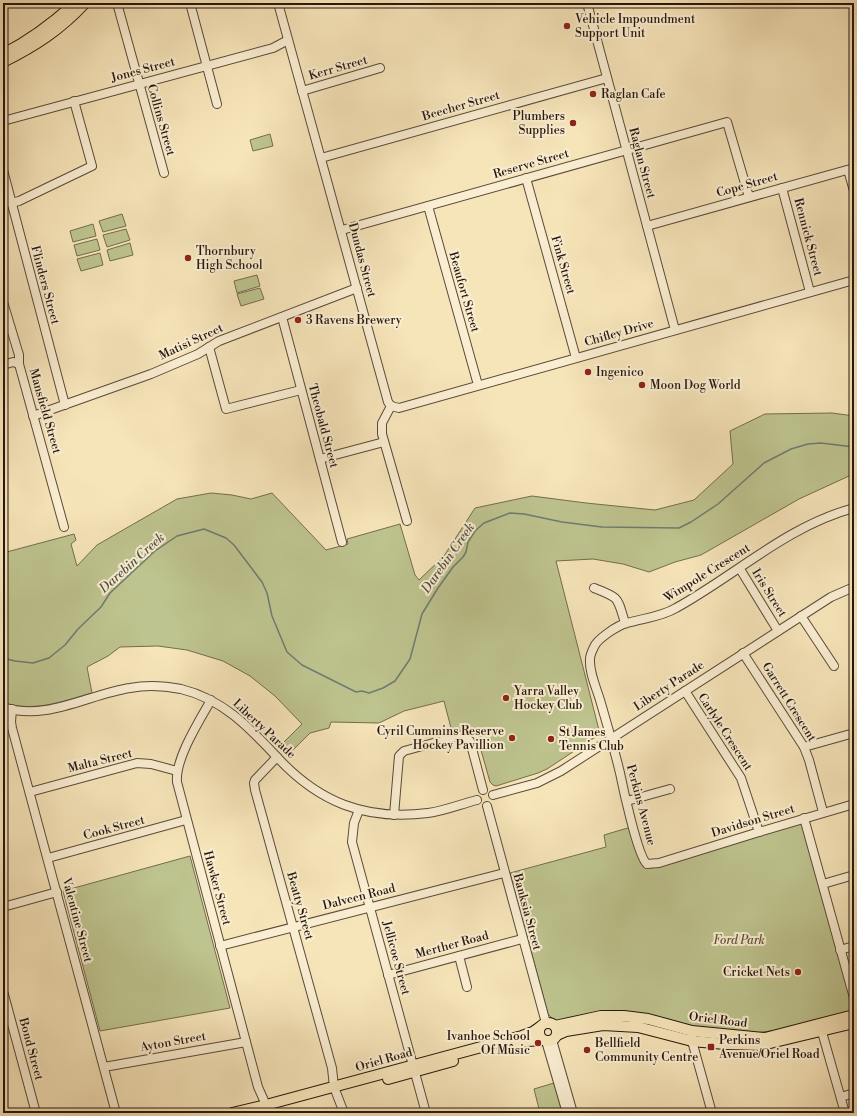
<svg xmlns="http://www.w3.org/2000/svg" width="857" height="1116" font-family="'Libre Bodoni',serif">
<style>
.green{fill:#bec48f;stroke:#726d4e}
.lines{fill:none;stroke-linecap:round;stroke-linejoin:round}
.stream{stroke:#6e7b72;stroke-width:1.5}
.minor-casing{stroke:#5a4a38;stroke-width:10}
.major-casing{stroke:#26160c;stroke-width:12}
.minor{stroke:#faeed2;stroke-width:8}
.major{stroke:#f7e5ba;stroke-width:10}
.poi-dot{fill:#8f2418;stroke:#faeed2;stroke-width:1.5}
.labels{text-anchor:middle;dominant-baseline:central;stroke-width:4;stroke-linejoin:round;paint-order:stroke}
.poi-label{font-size:12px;fill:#26160c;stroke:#faeed2;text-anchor:start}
.street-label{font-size:12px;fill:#26160c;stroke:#faeed2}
.park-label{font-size:12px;font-style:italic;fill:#5b533a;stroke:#faeed2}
.water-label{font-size:13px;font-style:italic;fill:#505148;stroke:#faeed2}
</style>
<rect width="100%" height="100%" fill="#f7e5ba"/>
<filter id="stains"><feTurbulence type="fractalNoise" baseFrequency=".005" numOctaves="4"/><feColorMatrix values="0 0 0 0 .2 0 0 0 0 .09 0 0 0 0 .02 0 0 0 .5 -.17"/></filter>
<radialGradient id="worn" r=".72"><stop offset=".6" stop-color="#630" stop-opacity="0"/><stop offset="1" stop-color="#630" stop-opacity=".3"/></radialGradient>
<g class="green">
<polygon points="270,134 273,146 253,151 250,140"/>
<polygon points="122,214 126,226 103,232 99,221"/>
<polygon points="93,224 96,236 73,242 70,231"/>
<polygon points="126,229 130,240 107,247 103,235"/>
<polygon points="97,239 100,250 77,256 74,245"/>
<polygon points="130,243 133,255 110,261 107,250"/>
<polygon points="100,253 103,265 81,271 77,259"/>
<polygon points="257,275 260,286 237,293 234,281"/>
<polygon points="260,288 264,299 241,306 237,294"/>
<path d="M832 413 854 416V477L849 476 799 499 701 555 675 562 649 572 623 564 593 559 556 561 600 734 547 769 538 773 496 786 493 785 490 782 477 736C469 730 462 729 452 732L444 701 404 711 379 723 331 722 329 728 310 733 290 753 282 744 302 724 275 696 250 676 223 661 187 650 158 646 120 647 108 656 87 667 92 693C60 702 36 712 3 703V553L74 534 76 540 71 544 77 566 97 545 177 499 211 493 232 495 251 499 272 493 326 550 348 544 347 539 400 524 415 575 419 580 444 556 475 508 532 496 586 503 655 510 694 500 733 464 730 431 765 414Z"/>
<path d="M799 824 803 825 853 1001 854 1007 849 1013 788 1029 745 1034 713 1031 654 1019 559 1021 554 1020 548 1014 510 873 606 847 604 835 631 827C634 839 638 867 652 868Z"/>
<polygon points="190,856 230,1008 100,1031 63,891"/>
<polygon points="554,1083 561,1108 546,1113 540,1113 534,1089"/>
</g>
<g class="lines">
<polyline class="stream" points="3,658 15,661 33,663 49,658 65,645 78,629 101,607 110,593 155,551 177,536 204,529 226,538 234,545 262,582 267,593 272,616 287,652 302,665 356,692 362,691 369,693 383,688 395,681 410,659 422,614 438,588 453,567 463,557 466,552 468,542 475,531 484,523 510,513 524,514 562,522 602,527 679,528 691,522 718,504 764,463 791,449 808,444 821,443 854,447"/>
<defs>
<g id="minor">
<polyline points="3,3 4,3"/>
<polyline points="117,3 164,173"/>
<polyline points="190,3 217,104"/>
<polyline points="278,3 388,402 391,406"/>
<polyline points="587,3 675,330"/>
<polyline points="302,91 380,68"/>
<polyline points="3,121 273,48 288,40"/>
<polyline points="321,158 607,78"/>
<polyline points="3,170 65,405"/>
<polyline points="848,170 854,191"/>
<polyline points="526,178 576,358"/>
<polyline points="782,188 810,292"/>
<polyline points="11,203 19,201 92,166 74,101"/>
<polyline points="428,206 478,385"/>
<polyline points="647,226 854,168"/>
<polyline points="342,230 727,122 749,197"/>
<polyline points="3,302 19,355 19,364 64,527"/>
<polyline points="282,317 342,542"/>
<polyline points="209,347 226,409 301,390"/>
<polyline points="3,365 13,362 19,364"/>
<polyline points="391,406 399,408 854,280"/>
<polyline points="391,406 382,423 382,434 407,521"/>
<polyline points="33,416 151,374 198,354 219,341 357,288"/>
<polyline points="320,459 384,442"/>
<path d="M854 508C787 526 736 575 676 608 661 617 644 618 627 623 618 625 597 639 594 647 592 651 590 655 590 659 589 672 596 687 600 700 607 724 614 748 620 773 623 788 638 857 647 864L659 863 759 832 854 804"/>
<polyline points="740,569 778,631"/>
<path d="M594 588C620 598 617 597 625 623"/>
<polyline points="801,616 834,666"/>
<polyline points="743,653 804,747 809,760 823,812"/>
<polyline points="685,691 741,778 759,832"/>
<path d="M211 700C199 721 175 759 177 782L258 1087 266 1105"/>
<path d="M3 707C45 722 89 694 130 688 146 685 165 686 181 689 222 699 248 726 276 756 318 802 365 821 428 813 444 811 461 804 477 800"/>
<polyline points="12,709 11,722 12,728 116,1113"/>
<polyline points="804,747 854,733"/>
<polyline points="277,757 255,780 254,783 255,790 332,1068 334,1087 344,1113"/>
<polyline points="30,792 137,763 151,764 177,771"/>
<polyline points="493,795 537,783 561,771 831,597 854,587"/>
<polyline points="627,801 670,789"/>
<polyline points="487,806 546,1023"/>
<polyline points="359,810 354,823 352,842 426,1113"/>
<polyline points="394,815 399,756 404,751 459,736 466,737 470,741 483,790"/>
<polyline points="804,818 854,998"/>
<polyline points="48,858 186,820"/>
<polyline points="823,884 854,875"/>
<polyline points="3,907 57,892"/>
<polyline points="220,946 504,873"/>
<polyline points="840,950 854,946"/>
<polyline points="459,956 467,987"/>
<polyline points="388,975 522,939"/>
<polyline points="3,991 36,1113"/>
<polyline points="820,1025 845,1113"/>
<polyline points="692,1036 692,1041 712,1113"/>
<polyline points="552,1040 573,1113"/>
<polyline points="546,1041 567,1113"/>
<polyline points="104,1067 246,1042"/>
<polyline points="841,1097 854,1093"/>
<polyline points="263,1112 263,1113"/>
</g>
<g id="major">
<path d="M3 54C31 40 52 24 75 3"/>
<path d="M3 62C35 46 60 30 85 3"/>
<circle cx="548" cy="1032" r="9"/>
<polyline points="555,1026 601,1016 624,1016 648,1019 692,1031 765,1038 854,1015"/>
<polyline points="557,1035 566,1031 603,1025 638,1027 692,1041 725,1044 762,1045 854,1023"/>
<polyline points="517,1043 527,1041 543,1040"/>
<polyline points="388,1079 453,1061"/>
<polyline points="232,1113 266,1105 522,1036 533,1032 540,1027"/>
</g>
</defs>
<use href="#minor" class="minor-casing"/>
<use href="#major" class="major-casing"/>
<use href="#minor" class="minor"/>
<use href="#major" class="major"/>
</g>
<g class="poi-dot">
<circle cx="567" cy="26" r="4"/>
<circle cx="593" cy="94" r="4"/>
<circle cx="573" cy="123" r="4"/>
<circle cx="188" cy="258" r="4"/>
<circle cx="298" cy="320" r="4"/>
<circle cx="588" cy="372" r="4"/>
<circle cx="642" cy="385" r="4"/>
<circle cx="506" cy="698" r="4"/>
<circle cx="512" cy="738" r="4"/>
<circle cx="551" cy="739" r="4"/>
<circle cx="798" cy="972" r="4"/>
<circle cx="538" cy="1043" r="4"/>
<rect x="707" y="1043" width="8" height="8" rx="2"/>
<circle cx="587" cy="1050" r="4"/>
</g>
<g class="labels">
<g class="poi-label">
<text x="575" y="19">Vehicle Impoundment<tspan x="575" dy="14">Support Unit</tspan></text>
<text x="601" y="94">Raglan Cafe</text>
<text x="565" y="116" text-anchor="end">Plumbers<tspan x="565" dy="14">Supplies</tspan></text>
<text x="196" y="251">Thornbury<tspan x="196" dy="14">High School</tspan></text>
<text x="306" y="320">3 Ravens Brewery</text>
<text x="596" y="372">Ingenico</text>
<text x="650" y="385">Moon Dog World</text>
<text x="514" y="691">Yarra Valley<tspan x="514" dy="14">Hockey Club</tspan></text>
<text x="504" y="731" text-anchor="end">Cyril Cummins Reserve<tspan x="504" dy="14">Hockey Pavillion</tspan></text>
<text x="559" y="732">St James<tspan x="559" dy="14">Tennis Club</tspan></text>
<text x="790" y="972" text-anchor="end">Cricket Nets</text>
<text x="530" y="1036" text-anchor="end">Ivanhoe School<tspan x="530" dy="14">Of Music</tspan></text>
<text x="719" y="1040">Perkins<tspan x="719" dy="14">Avenue/Oriel Road</tspan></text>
<text x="595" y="1043">Bellfield<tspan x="595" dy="14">Community Centre</tspan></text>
</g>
<g class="street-label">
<text transform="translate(338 68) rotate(-16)">Kerr Street</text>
<text transform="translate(143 70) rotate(-15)">Jones Street</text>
<text transform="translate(461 106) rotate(-16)">Beecher Street</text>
<text transform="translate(161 120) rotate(74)">Collins Street</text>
<text transform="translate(642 163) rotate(75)">Raglan Street</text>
<text transform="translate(531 164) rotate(-16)">Reserve Street</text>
<text transform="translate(747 185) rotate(-16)">Cope Street</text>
<text transform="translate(808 237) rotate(75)">Rennick Street</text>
<text transform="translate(362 260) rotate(75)">Dundas Street</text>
<text transform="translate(563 265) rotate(74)">Fink Street</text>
<text transform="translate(45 285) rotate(75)">Flinders Street</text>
<text transform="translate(464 292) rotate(74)">Beaufort Street</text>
<text transform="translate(619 333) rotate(-16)">Chifley Drive</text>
<text transform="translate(191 342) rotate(-25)">Matisi Street</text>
<text transform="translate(45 411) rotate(74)">Mansfield Street</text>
<text transform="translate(323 426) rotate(75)">Theobald Street</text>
<text transform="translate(707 573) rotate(-32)">Wimpole Crescent</text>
<text transform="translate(769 593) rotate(58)">Iris Street</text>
<text transform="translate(669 686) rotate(-33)">Liberty Parade</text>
<text transform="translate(789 702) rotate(58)">Garrett Crescent</text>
<text transform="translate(264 729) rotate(43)">Liberty Parade</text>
<text transform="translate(725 732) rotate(57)">Carlyle Crescent</text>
<text transform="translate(100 761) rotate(-14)">Malta Street</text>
<text transform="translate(641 805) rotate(75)">Perkins Avenue</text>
<text transform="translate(753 821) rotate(-17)">Davidson Street</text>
<text transform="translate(114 828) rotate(-15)">Cook Street</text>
<text transform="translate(217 888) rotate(75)">Hawker Street</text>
<text transform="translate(359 897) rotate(-14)">Dalveen Road</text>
<text transform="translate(300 906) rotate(74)">Beatty Street</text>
<text transform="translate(527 912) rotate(75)">Banksia Street</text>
<text transform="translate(77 920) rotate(75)">Valentine Street</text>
<text transform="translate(452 945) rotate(-15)">Merther Road</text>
<text transform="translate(396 958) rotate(75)">Jellicoe Street</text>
<text transform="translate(718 1020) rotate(7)">Oriel Road</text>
<text transform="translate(173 1042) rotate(-10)">Ayton Street</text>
<text transform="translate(31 1049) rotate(75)">Bond Street</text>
<text transform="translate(384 1060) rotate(-16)">Oriel Road</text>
</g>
<g class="park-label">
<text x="739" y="940">Ford Park</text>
</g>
<g class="water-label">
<text transform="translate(448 558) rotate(-55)">Darebin Creek</text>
<text transform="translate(132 563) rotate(-42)">Darebin Creek</text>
</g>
</g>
<rect width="857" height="1116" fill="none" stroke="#f7e5ba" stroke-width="16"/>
<rect x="4" y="4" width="849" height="1108" fill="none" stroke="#26160c" stroke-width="2"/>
<rect x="8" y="8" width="841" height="1100" fill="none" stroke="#26160c"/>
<rect width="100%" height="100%" filter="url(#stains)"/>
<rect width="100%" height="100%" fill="url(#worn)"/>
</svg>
